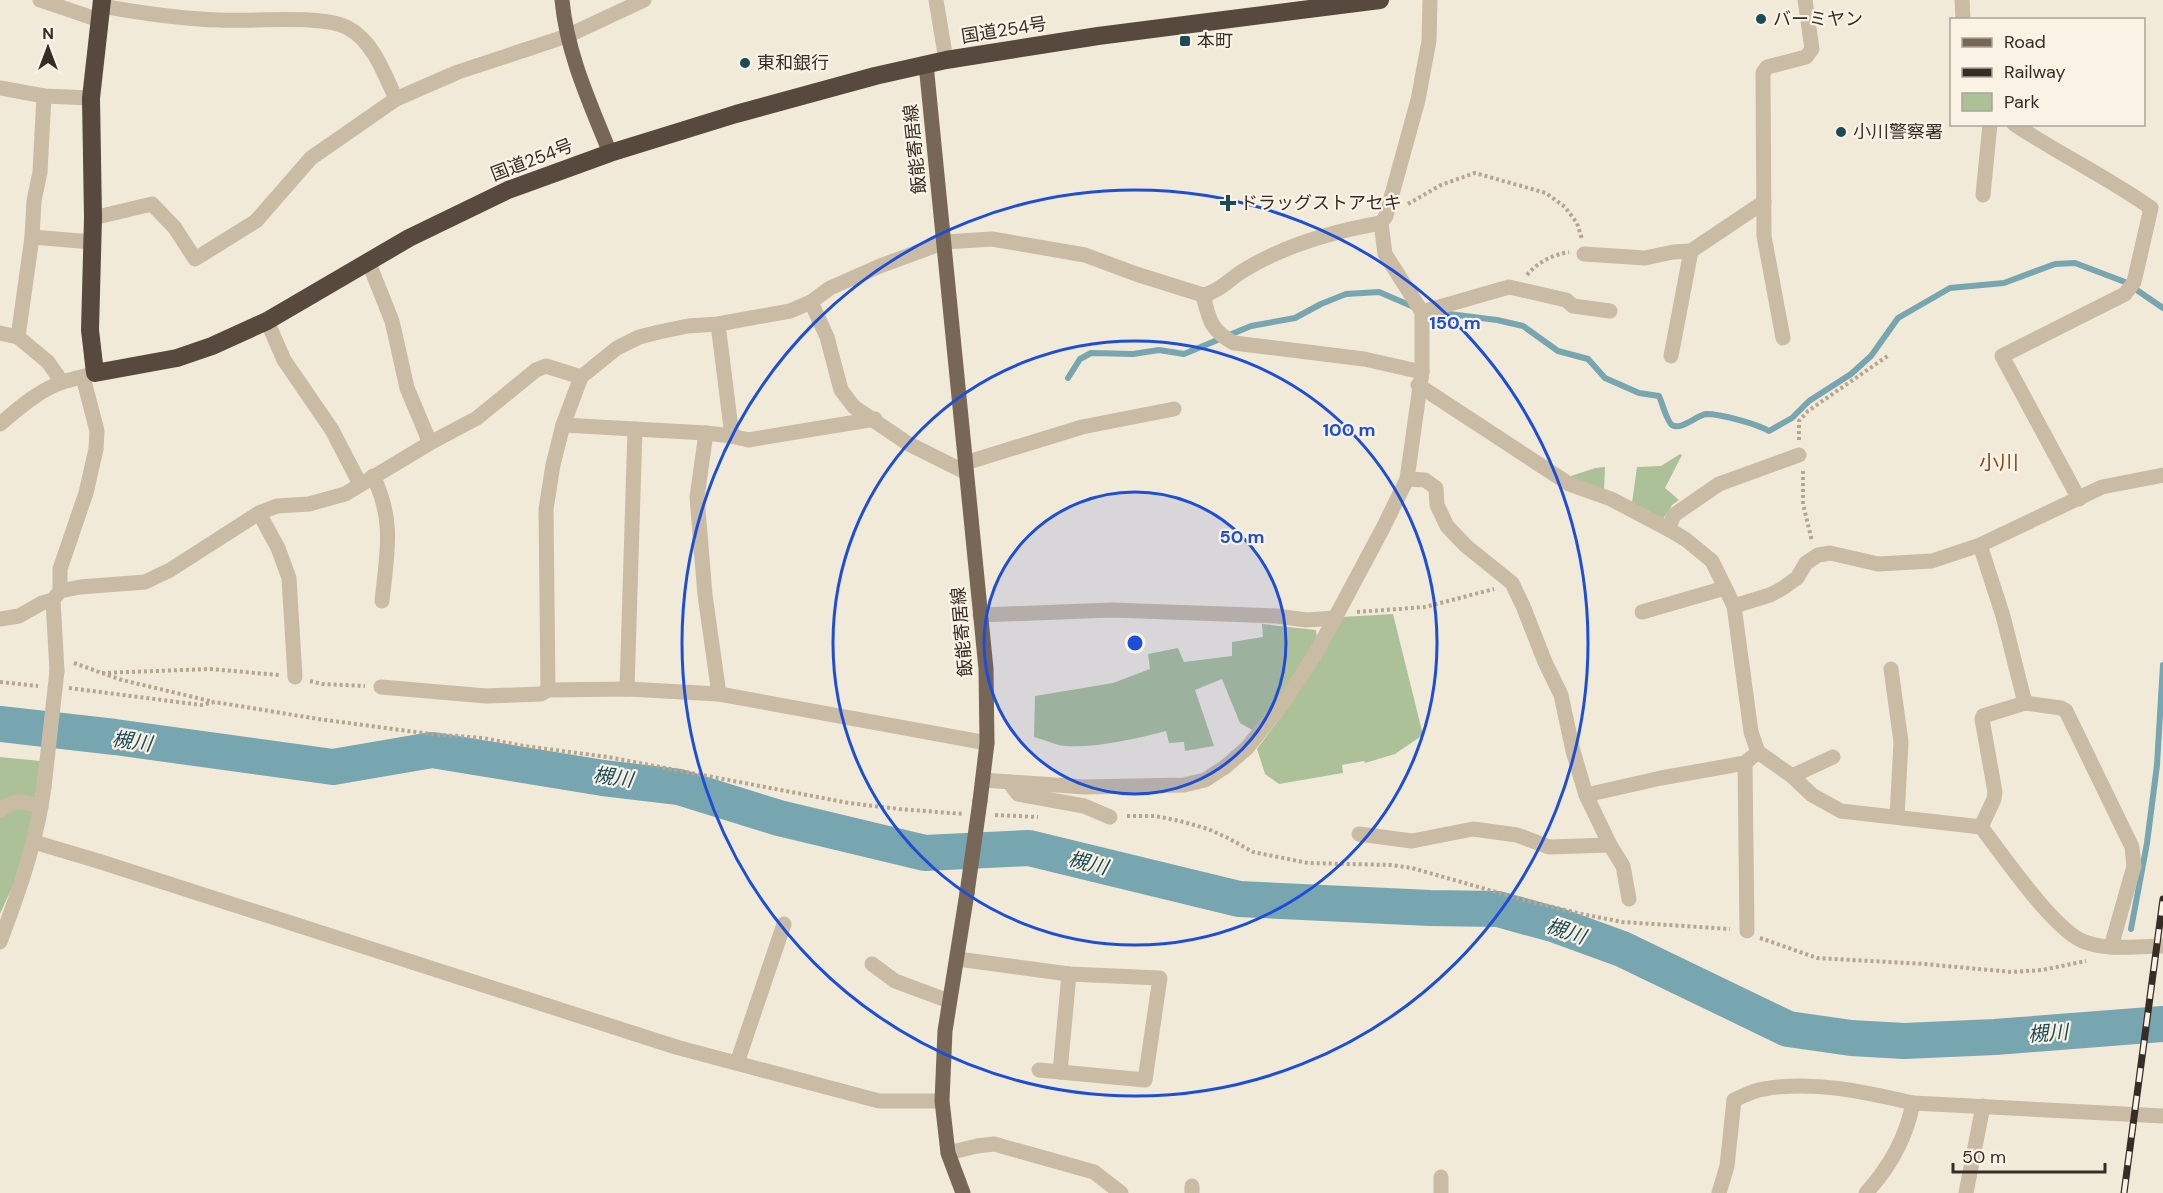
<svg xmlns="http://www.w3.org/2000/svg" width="2163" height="1193" font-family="'DM Sans','Noto Sans JP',sans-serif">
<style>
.green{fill:#adc198}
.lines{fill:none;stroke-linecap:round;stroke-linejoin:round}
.stream{stroke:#77a5b0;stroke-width:6}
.river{stroke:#77a5b0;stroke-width:36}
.path{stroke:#b6a58f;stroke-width:4;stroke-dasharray:3 3;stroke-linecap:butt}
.minor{stroke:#cabba4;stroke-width:15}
.major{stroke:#786757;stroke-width:15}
.highway{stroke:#57493d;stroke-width:18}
.rail-casing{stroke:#352d26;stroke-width:7}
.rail{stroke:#faf3e5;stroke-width:4.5;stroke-dasharray:14;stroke-linecap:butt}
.minor-bridge{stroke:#cabba4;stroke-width:15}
.major-bridge{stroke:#786757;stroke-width:15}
.ring{fill:none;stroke:#1d4ed8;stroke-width:3}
.poi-dot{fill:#1b4b58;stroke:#faf3e5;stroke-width:2}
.labels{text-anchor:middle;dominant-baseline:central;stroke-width:4.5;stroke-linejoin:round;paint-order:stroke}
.poi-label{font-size:18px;fill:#352d26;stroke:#faf3e5;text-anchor:start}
.street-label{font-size:18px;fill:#352d26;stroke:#faf3e5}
.neighbourhood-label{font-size:20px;fill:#87461d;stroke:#faf3e5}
.water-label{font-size:20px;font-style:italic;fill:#1b4b58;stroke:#faf3e5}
.centre{fill:#1d4ed8;stroke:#faf3e5;stroke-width:3}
.ring-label{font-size:18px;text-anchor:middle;font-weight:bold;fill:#1d4ed8;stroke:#faf3e5;stroke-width:4.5;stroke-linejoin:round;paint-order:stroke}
</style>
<rect width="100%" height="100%" fill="#f2ead9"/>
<g class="green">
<polygon points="1680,454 1682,455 1665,488 1679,500 1672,505 1663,519 1632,503 1637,467 1661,466"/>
<polygon points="1605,467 1604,490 1568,477 1595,468"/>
<polygon points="1393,614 1423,735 1395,754 1365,763 1364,761 1342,765 1343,773 1279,784 1265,774 1257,749 1289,706 1342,617"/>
<path d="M1262 624 1316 630 1317 642 1289 685 1254 731 1240 723 1222 679 1195 690 1214 746 1185 751 1184 742 1169 743 1166 731C1135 739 1097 748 1065 746 1059 746 1042 739 1034 737L1035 696 1113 683 1150 669 1148 654 1178 648 1184 662 1232 656V642L1263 637Z"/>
<polygon points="0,757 40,761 32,824 19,872 0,914"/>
</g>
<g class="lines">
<g class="stream">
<path d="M1433 312 1497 320 1523 326 1558 351 1588 359 1605 378 1639 393 1659 396C1662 402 1667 422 1672 425 1681 431 1697 415 1706 414 1721 414 1757 424 1769 431L1792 418 1809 401 1851 374 1871 356 1898 318 1950 288 2004 283 2055 264 2075 263 2125 282 2163 308"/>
<polyline points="1068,378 1080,359 1091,353 1133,354 1159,350 1184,354 1251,326 1295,318 1321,304 1346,294 1379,292 1414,307"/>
<polyline points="2131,929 2147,843 2157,765 2163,665"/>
</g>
<polyline class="river" points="0,724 115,737 333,767 432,750 603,778 679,787 779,818 925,853 1029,848 1239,899 1430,908 1498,909 1556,925 1622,949 1788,1029 1851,1038 1904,1041 1995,1037 2163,1024"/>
<g class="path">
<polyline points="1408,204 1441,185 1475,173 1546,193 1565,207 1577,223 1582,239"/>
<path d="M1527 275C1538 262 1552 255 1569 252"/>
<polyline points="1799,440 1799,421 1808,411 1889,355"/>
<polyline points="1803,471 1803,504 1812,541"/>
<polyline points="1357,612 1425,607 1494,589"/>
<polyline points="74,663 122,680 214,702"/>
<polyline points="102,673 210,669 279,675"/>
<polyline points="310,681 322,684 365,686"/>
<polyline points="0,682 38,686"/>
<polyline points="69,688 201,705 215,702 318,719 431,734 483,738 524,746 608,757 849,803 899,809 964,814"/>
<polyline points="995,815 1038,817"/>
<polyline points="1127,816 1155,816 1180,821 1208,829 1228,838 1253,852 1308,863 1391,865 1412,868 1524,900 1582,914 1622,922 1730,929"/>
<polyline points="1760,938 1817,958 1924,964 2012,972 2042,970 2086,961"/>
</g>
<g class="minor">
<polyline points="40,0 99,20"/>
<polyline points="936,0 946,60"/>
<polyline points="1962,0 1963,20"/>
<path d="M102 6C141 13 180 19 220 20 251 22 324 14 348 28 373 41 385 75 396 99"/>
<polyline points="0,88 44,96 91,98"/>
<path d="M2014 124C2059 154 2107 177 2151 208L2134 282 2125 294 2002 356 2079 499"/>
<polyline points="1983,195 1990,124"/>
<polyline points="93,218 152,204 175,228 195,259 256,221 311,158 396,99 458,72 567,36 644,0"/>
<polyline points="32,237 92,242"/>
<polyline points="1584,254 1645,258 1673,252 1691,251 1764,202"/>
<polyline points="368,261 392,321 407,388 430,443"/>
<path d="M1203 295C1209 320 1211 331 1234 343L1364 359 1422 372"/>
<polyline points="811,302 827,337 841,390 854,407 907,443 965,472"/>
<polyline points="1422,312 1509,287 1566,300 1573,306 1610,311"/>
<polyline points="267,321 284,360 332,430 360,484"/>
<polyline points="718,324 732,436"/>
<polyline points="0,333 18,337 48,362 62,382"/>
<polyline points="18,337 32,237 34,201 40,172 44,96"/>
<polyline points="1783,338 1764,236 1763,73 1767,67 1806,57 1812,49 1805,0"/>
<polyline points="1671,356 1691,251"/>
<path d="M1418 385 1569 484 1611 499 1668 529 1685 539 1712 561 1734 606 1751 732 1758 752 1792 776 1812 795 1841 811 1981 827C2003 855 2054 931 2085 942 2109 951 2138 946 2163 946"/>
<path d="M0 424C19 408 39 390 63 382 72 379 82 377 91 374"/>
<polyline points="563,425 706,433 732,436 748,440 875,419"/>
<polyline points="706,433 697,497 705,595 719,694"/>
<polyline points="965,463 1082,427 1174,409"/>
<path d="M373 476C395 521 387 553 382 601"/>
<polyline points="1407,479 1425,480 1436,488 1437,505 1447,526 1466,546 1512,583 1523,606 1545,662 1561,695 1573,751 1586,795 1610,845 1623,866 1629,899"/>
<polyline points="259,513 278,548 289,578 295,677"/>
<polyline points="1668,529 1674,515 1719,484 1799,455"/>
<polyline points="1980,545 2003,616 2025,703"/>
<polyline points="60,591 80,587 145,582 170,570 259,513 277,506 309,504 345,494 430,443 477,418 536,370 546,366 581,377"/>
<polyline points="1734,606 1770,595 1783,588 1797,578 1806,563 1818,555 1830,553 1878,564 1932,561 1980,545 2102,487 2163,475"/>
<polyline points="1642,612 1725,588"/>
<polyline points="980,615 1112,610 1277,616 1306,620 1335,618"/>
<polyline points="0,619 19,616 42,603 53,600"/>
<polyline points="1891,669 1901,742 1897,817"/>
<polyline points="57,671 53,600 60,591 60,569 86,493 96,449 97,431 83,377"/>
<polyline points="381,687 486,696 541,694 548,690 627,689 719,694 987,743"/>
<polyline points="627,689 635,429"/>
<path d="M548 690 546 509 553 465 563 425 581 377 617 348 639 337 659 332 688 326 718 324 790 311 811 302 830 288 880 266 945 242 992 239 1085 255 1136 274 1203 295C1221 291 1231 277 1246 269 1286 245 1335 231 1381 223"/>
<polyline points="1745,763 1747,931"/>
<polyline points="1792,776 1833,757"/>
<polyline points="983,780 1085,787 1184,785 1205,780 1225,767 1247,748 1288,696 1314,656 1335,618 1383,528 1407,479 1422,372 1422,312 1385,254 1381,223 1386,216 1418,100 1429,41 1430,0"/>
<polyline points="1009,782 1018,794 1084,806 1110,817"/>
<polyline points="1586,795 1661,778 1745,763 1758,752"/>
<path d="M0 810C17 798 23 801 41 807"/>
<polyline points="1981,827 1994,799 1995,792 1982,719 1983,716 2025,703 2061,708 2066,711 2132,847 2134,866 2111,947"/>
<polyline points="1359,834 1412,841 1473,829 1517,835 1549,847 1610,845"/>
<polyline points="34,842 98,861 676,1047 879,1101 942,1101"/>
<path d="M0 942C19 891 37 841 44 787"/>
<polyline points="958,959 1069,974 1160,978 1145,1080 1039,1070"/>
<polyline points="872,964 895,981 949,1001"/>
<polyline points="737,1063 784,924"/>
<polyline points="1060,1072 1069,974"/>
<polyline points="948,1153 977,1146 994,1144 1094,1172 1121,1193"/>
<polyline points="1441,1177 1441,1193"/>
<polyline points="1192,1186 1192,1193"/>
<path d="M1719 1193 1727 1166 1734 1100C1743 1096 1754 1090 1764 1089 1814 1080 1865 1092 1913 1103L2163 1116"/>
<path d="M1866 1193C1890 1167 1906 1139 1913 1103"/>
<polyline points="1966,1193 1983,1106"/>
</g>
<g class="major">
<path d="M562 0C567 54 590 103 610 153"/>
<polyline points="926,64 986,669 987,743 980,801"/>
<polyline points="963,1193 948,1153 942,1101 945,1031 967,893"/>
</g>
<polyline class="highway" points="102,0 91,98 93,218 90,330 95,373 177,358 212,346 267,321 409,238 508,190 610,153 736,114 875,76 946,60 1098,36 1380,0"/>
<defs>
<polyline id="rail" points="2124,1193 2163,899"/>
</defs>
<use href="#rail" class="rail-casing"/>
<use href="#rail" class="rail"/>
<polyline class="minor-bridge" points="44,787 57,671"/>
<polyline class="major-bridge" points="967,893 980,801"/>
</g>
<circle cx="1135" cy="643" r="151" fill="#1d4ed8" fill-opacity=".12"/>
<g class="ring">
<circle cx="1135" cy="643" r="151"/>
<circle cx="1135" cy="643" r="302"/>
<circle cx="1135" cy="643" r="453"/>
</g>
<g class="poi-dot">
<circle cx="1761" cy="19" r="6"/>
<rect x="1179" y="35" width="12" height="12" rx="3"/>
<circle cx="745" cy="63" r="6"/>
<circle cx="1841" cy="132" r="6"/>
<path d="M1225 194h6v6h6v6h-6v6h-6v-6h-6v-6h6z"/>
</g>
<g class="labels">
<g class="poi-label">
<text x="1773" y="19">バーミヤン</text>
<text x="1197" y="41">本町</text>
<text x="757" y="63">東和銀行</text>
<text x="1853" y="132">小川警察署</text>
<text x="1240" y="203">ドラッグストアセキ</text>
</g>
<g class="street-label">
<text transform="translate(1004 30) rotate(-9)">国道254号</text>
<text transform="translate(915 149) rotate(-96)">飯能寄居線</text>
<text transform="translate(532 160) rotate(-21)">国道254号</text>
<text transform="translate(962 632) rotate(-95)">飯能寄居線</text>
</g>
<g class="neighbourhood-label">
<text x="1999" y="462">小川</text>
</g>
<g class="water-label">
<text transform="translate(132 741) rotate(8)">槻川</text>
<text transform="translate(613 777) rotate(8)">槻川</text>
<text transform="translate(1088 863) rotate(14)">槻川</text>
<text transform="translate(1566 931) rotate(18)">槻川</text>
<text transform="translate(2048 1033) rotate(-4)">槻川</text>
</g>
</g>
<circle cx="1135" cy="643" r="9" class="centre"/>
<g class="ring-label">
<text x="1455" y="329">150 m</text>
<text x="1349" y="436">100 m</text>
<text x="1242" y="543">50 m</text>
</g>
<rect x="1950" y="18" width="195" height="108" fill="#faf3e5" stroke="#aba499" stroke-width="1.5"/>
<rect x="1962" y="38" width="30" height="9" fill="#786757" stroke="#aba499" stroke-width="1.5"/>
<text x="2004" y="48" font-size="18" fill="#352d26">Road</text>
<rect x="1962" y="68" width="30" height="9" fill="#352d26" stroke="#aba499" stroke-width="1.5"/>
<text x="2004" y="78" font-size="18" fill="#352d26">Railway</text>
<rect x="1962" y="93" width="30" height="18" fill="#adc198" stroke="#aba499" stroke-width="1.5"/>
<text x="2004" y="108" font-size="18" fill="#352d26">Park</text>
<g transform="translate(48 48)" stroke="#faf3e5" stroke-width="4.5" paint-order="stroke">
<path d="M0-4.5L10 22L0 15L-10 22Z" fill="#352d26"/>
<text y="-9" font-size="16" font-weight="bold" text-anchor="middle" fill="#352d26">N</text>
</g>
<path d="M1953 1163v9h152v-9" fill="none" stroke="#352d26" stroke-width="3"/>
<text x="1962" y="1163" font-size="18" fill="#352d26" stroke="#faf3e5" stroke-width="4.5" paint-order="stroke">50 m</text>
</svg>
